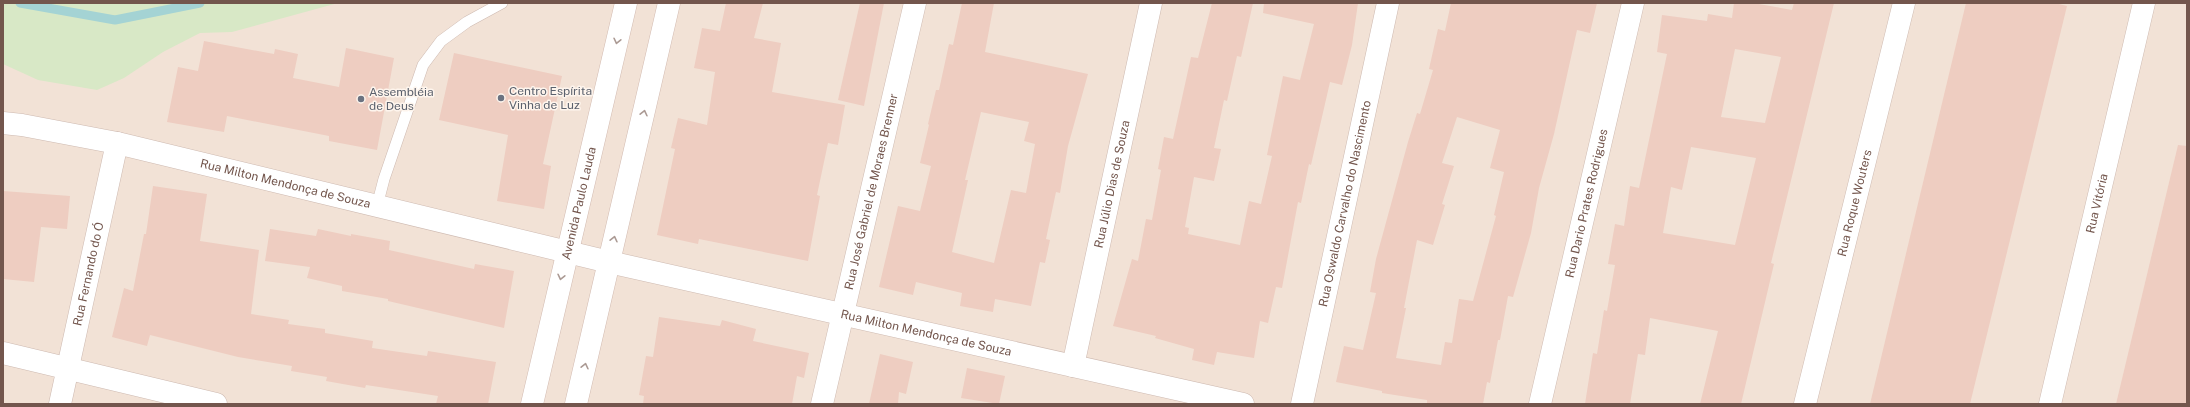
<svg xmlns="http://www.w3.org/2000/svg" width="2190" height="407" font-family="'Public Sans',sans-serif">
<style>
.residential{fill:#f2e2d6}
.green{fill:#d8e8c6}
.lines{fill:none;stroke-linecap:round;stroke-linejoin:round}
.stream{stroke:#a4d3d4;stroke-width:9}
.building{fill:#eecdc1;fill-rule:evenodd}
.service-casing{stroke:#cebab1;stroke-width:12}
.minor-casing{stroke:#cebab1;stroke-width:23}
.secondary-casing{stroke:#d1b9af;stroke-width:23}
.service{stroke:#fff;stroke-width:11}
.minor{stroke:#fff;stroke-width:22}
.secondary{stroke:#fff;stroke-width:22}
.oneway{stroke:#ab9a94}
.worship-dot{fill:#6b7280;stroke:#fef5ed;stroke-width:1.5}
.labels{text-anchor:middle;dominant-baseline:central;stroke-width:3;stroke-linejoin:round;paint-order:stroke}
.worship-label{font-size:12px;fill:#5b616d;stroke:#fef5ed;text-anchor:start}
.street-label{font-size:12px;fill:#73564d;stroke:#fef5ed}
</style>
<rect width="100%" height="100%" fill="#fbf1e7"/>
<rect class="residential" x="3" y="3" width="2184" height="401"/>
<polygon class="green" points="3,3 338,3 232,32 200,33 163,52 124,78 97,90 38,80 3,64"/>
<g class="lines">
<polyline class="stream" points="20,3 115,20 200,3"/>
</g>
<g class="building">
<polygon points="726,3 763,3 754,38 781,43 772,92 845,105 838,145 828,143 817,195 820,196 808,261 699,239 698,244 657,235 675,149 671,148 678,118 707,125 715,72 694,68 702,28 720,31"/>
<polygon points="860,3 884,3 864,106 838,100"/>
<path d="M962 3H994L985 52 1088 74 1068 146 1060 193 1056 192 1046 239 1050 240 1045 263 1040 262 1031 306 995 299 993 312 960 306 962 293 916 282 913 295 879 287 898 206 920 211 931 166 920 163 929 125 928 124 936 90H939L949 44 953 45ZM981 112 1029 122 1024 141 1035 144 1026 193 1011 190 994 263 952 252 968 180H965Z"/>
<polygon points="1212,3 1253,3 1241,57 1237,56 1227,101 1224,100 1214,148 1221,149 1214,181 1194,177 1185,227 1189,228 1188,234 1240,245 1249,201 1261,204 1272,156 1267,155 1283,76 1300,80 1314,24 1263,13 1264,3 1358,3 1352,45 1342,85 1330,82 1311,165 1309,164 1301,203 1298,202 1282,288 1276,287 1268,323 1260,321 1254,358 1217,352 1214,365 1192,360 1194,349 1155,338 1156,336 1113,326 1132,259 1138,261 1146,219 1152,220 1161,170 1158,169 1164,137 1173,139 1191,57 1198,58"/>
<path d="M1451 3H1597L1590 33 1577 30 1554 134 1539 188 1531 233 1513 297 1508 296 1500 340H1498L1490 383 1487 382 1483 404H1427V400L1382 393V391L1336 382 1344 346 1363 350 1376 293 1370 292 1376 259 1408 142 1417 113 1420 114 1433 70 1429 69 1438 29 1445 31ZM1457 117 1500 130 1490 168 1504 172 1494 215 1496 216 1473 301 1459 299 1452 343 1445 342 1441 365 1396 358 1406 308H1404L1417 240 1433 245 1445 205 1442 204 1454 166 1442 163Z"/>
<path d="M1734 3H1753L1792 10 1794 3H1834L1771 263 1774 264 1741 404H1700L1718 331 1650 318 1645 355 1638 354 1630 404H1585L1593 353 1597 354 1604 310 1607 311 1615 265 1608 264 1615 224 1624 226 1630 186 1639 188 1667 54 1657 52 1662 15 1707 21 1708 14 1732 18ZM1735 49 1781 57 1765 123 1721 117ZM1691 147 1756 158 1735 245 1663 233 1671 187 1682 190Z"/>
<polygon points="1966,3 2055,3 2067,6 1970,404 1870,404"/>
<polygon points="204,41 274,54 275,49 298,54 293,78 339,87 346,48 394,58 377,150 329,141 329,136 227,116 224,132 167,122 178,67 198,71"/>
<polygon points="454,53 562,76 543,164 551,166 544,209 497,201 508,135 439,120"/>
<polygon points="2178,145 2187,146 2187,404 2116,404"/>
<polygon points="153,186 207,194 200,241 259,250 251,314 289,320 288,324 325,329 325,333 373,341 372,348 427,356 428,351 496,362 488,404 436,404 438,396 366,385 365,388 326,381 327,377 291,371 292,366 238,357 150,335 147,346 112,337 124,288 133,291 144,234 146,234"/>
<polygon points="3,191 70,196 67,229 41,227 34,282 3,279"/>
<polygon points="270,229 316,236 318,229 351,236 351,234 390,241 389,250 474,269 475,264 514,271 504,328 388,301 388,299 342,291 342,286 307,278 310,267 265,261"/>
<polygon points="659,317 720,326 722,320 756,329 753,341 809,353 804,378 797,376 792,404 643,404 644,396 639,395 646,356 653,357"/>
<polygon points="880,354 913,362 906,394 899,392 898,404 869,404"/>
<polygon points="967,368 1005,376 999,404 961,398"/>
</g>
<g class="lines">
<defs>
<polyline id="service" points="377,206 384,179 423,65 441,41 467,22 502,3"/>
<g id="minor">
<path id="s1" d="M3 123 22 125 117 143 609 262 1243 404"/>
<polyline points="3,353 216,404"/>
<path id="s2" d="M1073 366 1151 3"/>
<path id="s3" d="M60 404 117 143"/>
<path id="s4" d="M822 404 915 3"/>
<path id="s5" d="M1302 404 1388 3"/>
<path id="s6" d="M1540 404 1633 3"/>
<path id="s7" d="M1805 404 1904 3"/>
<path id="s8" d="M2050 404 2144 3"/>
</g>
<g id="secondary">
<path id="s9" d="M532 404 626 3"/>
<polyline points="576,404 669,3"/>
</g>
</defs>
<use href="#service" class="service-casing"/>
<use href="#minor" class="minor-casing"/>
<use href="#secondary" class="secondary-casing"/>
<use href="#service" class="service"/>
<use href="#minor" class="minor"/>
<use href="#secondary" class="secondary"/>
</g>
<defs><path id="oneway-chevron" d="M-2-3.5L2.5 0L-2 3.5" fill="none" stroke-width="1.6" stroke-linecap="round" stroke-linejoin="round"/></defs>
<g class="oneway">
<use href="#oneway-chevron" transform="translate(617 41) rotate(103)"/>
<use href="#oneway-chevron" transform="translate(644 113) rotate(-77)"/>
<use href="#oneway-chevron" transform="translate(614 239) rotate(-77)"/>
<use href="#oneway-chevron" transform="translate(561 277) rotate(103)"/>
<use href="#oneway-chevron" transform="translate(585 366) rotate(-77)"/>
</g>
<g class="worship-dot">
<circle cx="501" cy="98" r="4"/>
<circle cx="361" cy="99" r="4"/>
</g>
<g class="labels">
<g class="worship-label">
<text x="509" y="91">Centro Espírita<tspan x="509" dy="14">Vinha de Luz</tspan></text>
<text x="369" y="92">Assembléia<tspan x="369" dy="14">de Deus</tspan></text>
</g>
<g class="street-label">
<text stroke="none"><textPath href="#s1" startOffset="289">Rua Milton Mendonça de Souza</textPath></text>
<text stroke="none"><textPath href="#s2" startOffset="186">Rua Júlio Dias de Souza</textPath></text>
<text stroke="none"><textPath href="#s4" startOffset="218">Rua José Gabriel de Moraes Brenner</textPath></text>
<text stroke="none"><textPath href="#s9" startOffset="206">Avenida Paulo Lauda</textPath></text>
<text stroke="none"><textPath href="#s5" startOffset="205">Rua Oswaldo Carvalho do Nascimento</textPath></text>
<text stroke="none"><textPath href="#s6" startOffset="206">Rua Dario Prates Rodrigues</textPath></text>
<text stroke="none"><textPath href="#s7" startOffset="207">Rua Roque Wouters</textPath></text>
<text stroke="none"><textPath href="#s8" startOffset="206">Rua Vitória</textPath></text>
<text stroke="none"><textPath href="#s3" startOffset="133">Rua Fernando do Ó</textPath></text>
<text stroke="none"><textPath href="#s1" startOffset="947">Rua Milton Mendonça de Souza</textPath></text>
</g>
</g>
<rect width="2190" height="407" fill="none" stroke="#73564d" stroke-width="8"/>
</svg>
